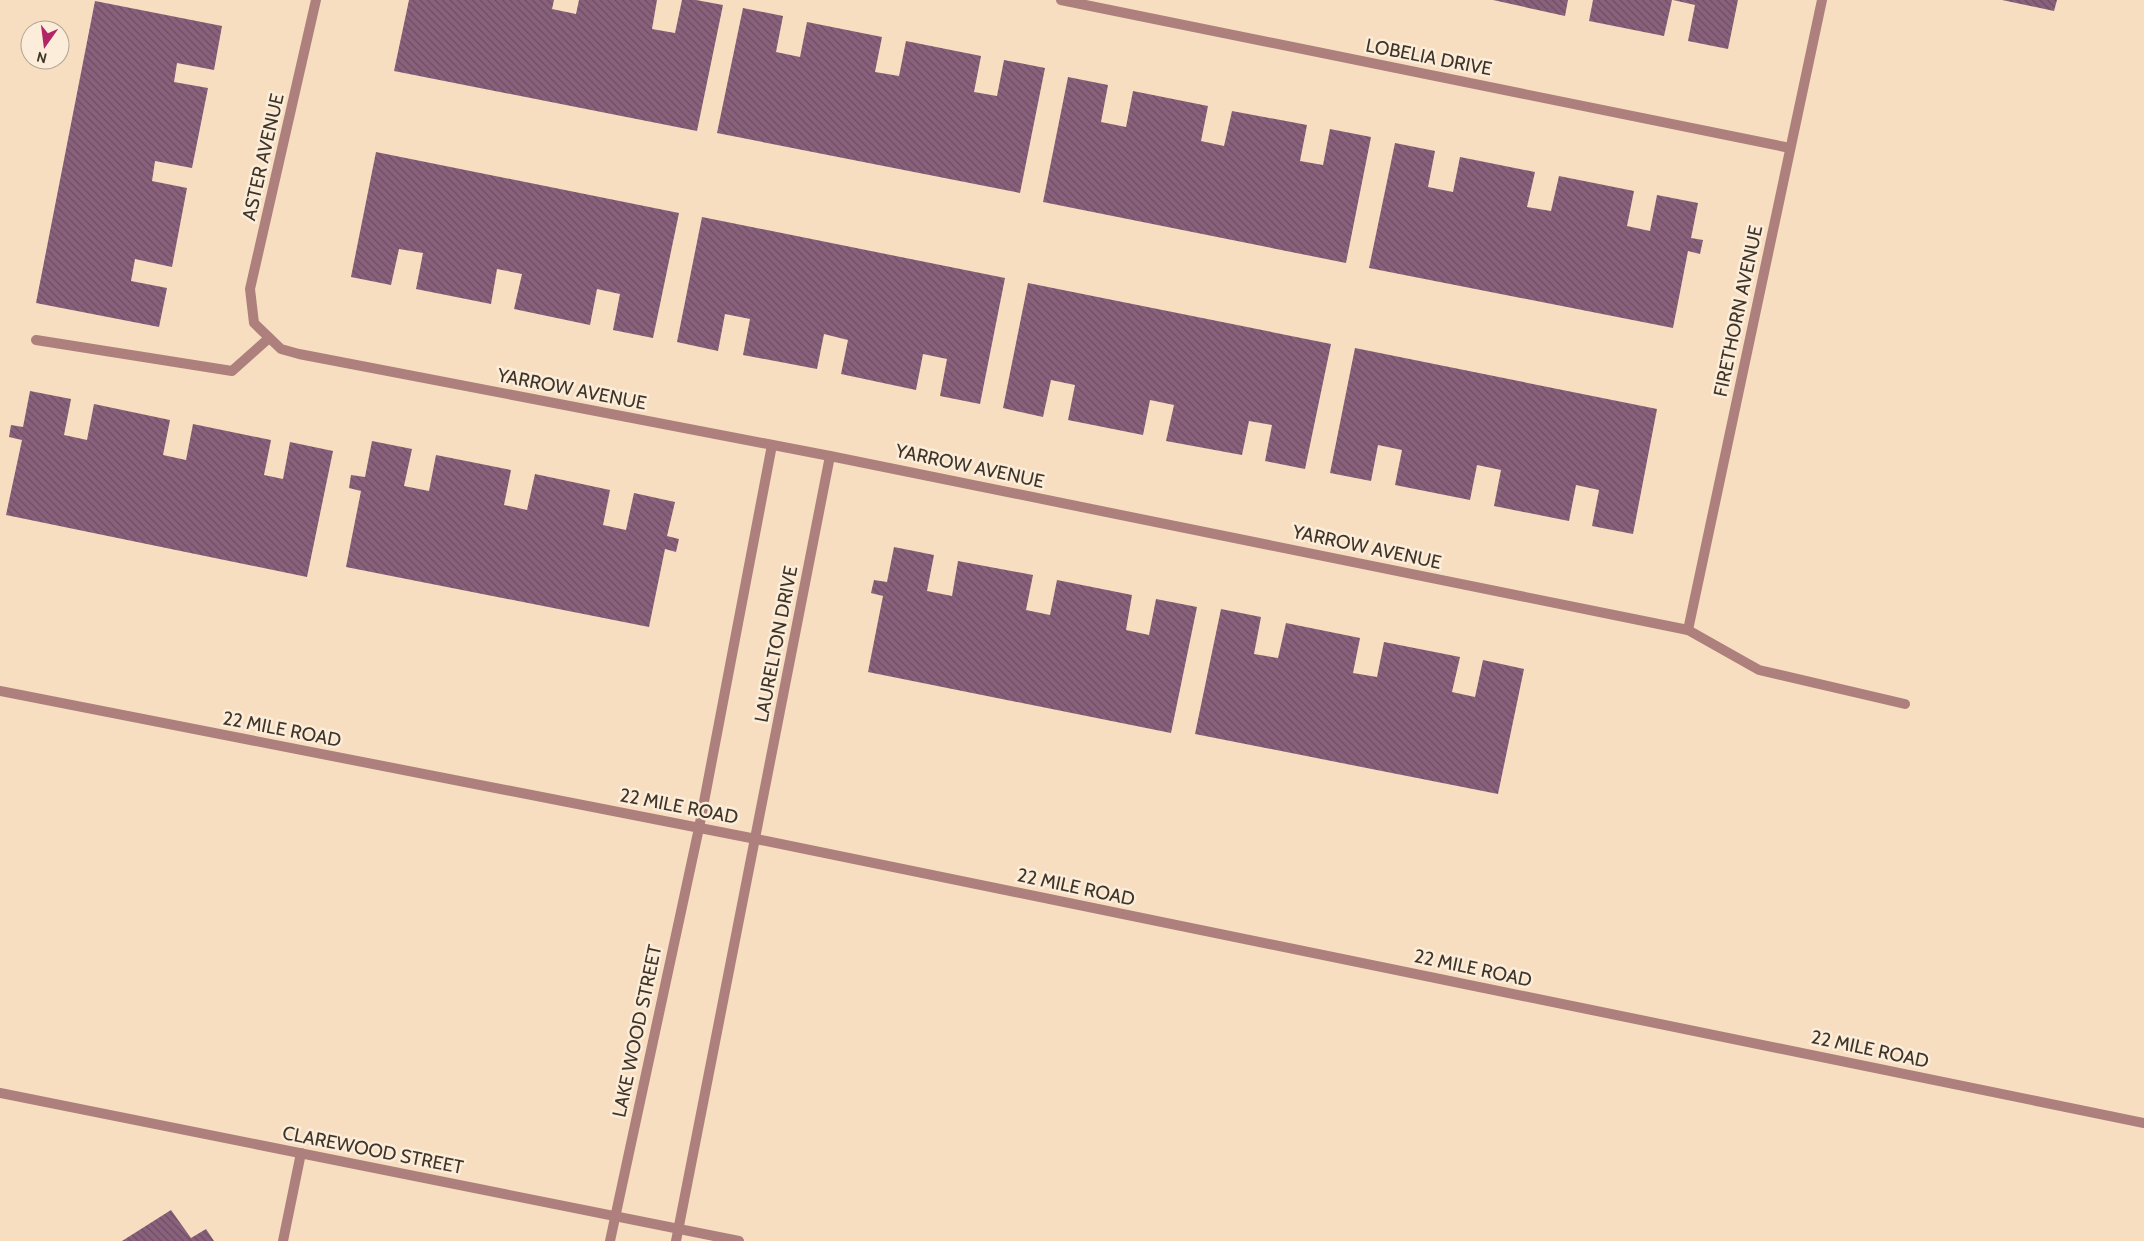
<svg xmlns="http://www.w3.org/2000/svg" width="2144" height="1241" font-family="Cabin,sans-serif">
<style>
.building{fill:url(#building-back-hatch)}
.lines{fill:none;stroke-linecap:round;stroke-linejoin:round}
.lane{stroke:#ad807d;stroke-width:10}
.street{stroke:#ad807d;stroke-width:10}
.labels{text-anchor:middle;dominant-baseline:central;stroke-width:5;stroke-linejoin:round;paint-order:stroke}
.street-label{font-size:19px;fill:#3e3428;stroke:#fceddb}
</style>
<defs>
<pattern id="building-back-hatch" width="6" height="6" patternUnits="userSpaceOnUse" patternTransform="scale(1.25)"><rect width="6" height="6" fill="#8a617c"/><path d="M-1 5l2 2M0 0l6 6M5-1l2 2" fill="none" stroke="#6c4d60"/></pattern>
</defs>
<rect width="100%" height="100%" fill="#f7dec0"/>
<g class="building">
<polygon points="409,0 554,0 552,9 576,14 579,0 657,0 652,29 675,33 682,0 696,0 723,5 697,131 394,71"/>
<polygon points="1493,0 1568,0 1565,16"/>
<polygon points="1593,0 1672,0 1664,36 1589,21"/>
<polygon points="1673,0 1738,0 1728,49 1688,41 1695,5"/>
<polygon points="2002,0 2057,0 2054,11"/>
<polygon points="95,1 222,26 214,70 177,63 174,82 208,88 192,168 155,161 152,181 187,188 172,267 135,259 131,281 167,288 159,327 36,303"/>
<polygon points="743,8 783,16 776,52 800,57 807,22 882,37 875,72 899,76 906,41 981,56 974,92 997,96 1004,60 1045,68 1020,193 717,133"/>
<polygon points="1068,77 1108,85 1101,122 1126,127 1133,91 1208,106 1201,141 1224,146 1232,111 1307,125 1300,161 1323,165 1330,129 1371,137 1346,263 1043,202"/>
<polygon points="1395,143 1435,151 1428,187 1453,192 1460,157 1535,172 1527,207 1551,211 1559,176 1634,191 1627,226 1650,231 1657,195 1698,203 1691,238 1703,240 1700,254 1688,251 1673,328 1369,268"/>
<polygon points="376,152 679,213 653,338 613,330 620,294 597,289 590,325 514,309 522,274 497,269 491,304 416,289 423,253 399,249 391,285 351,277"/>
<polygon points="702,217 1005,278 980,404 940,396 947,359 923,354 916,390 841,374 848,340 824,334 817,369 743,355 750,319 725,314 718,351 677,342"/>
<polygon points="1028,283 1331,344 1305,469 1265,461 1272,425 1249,421 1242,455 1166,441 1174,405 1150,400 1143,435 1068,420 1075,385 1051,380 1043,417 1003,408"/>
<polygon points="1355,348 1657,409 1633,534 1592,526 1599,490 1576,485 1569,521 1494,506 1501,470 1477,465 1470,500 1395,485 1402,450 1378,445 1371,481 1330,473"/>
<polygon points="30,391 71,399 64,435 87,440 94,404 170,420 163,455 186,460 193,424 271,440 264,475 283,479 290,442 333,451 307,577 6,515 22,440 9,437 11,425 23,427"/>
<polygon points="372,441 412,449 404,486 429,491 436,455 511,470 504,505 527,510 535,474 610,490 603,525 626,530 634,493 675,502 667,536 679,539 676,552 665,549 649,627 346,567 361,491 349,488 351,475 365,477"/>
<polygon points="894,547 934,555 927,591 952,596 958,561 1033,575 1026,610 1050,615 1057,580 1132,595 1126,630 1149,635 1156,599 1197,607 1171,733 868,672 883,596 871,593 874,580 887,582"/>
<polygon points="1221,609 1261,617 1254,654 1278,658 1286,623 1360,638 1353,673 1377,677 1384,642 1460,657 1452,692 1475,697 1483,660 1524,669 1498,794 1195,734"/>
<polygon points="171,1210 191,1238 206,1229 214,1241 122,1241"/>
</g>
<g class="lines">
<g class="lane">
<polyline points="36,340 232,371 269,338"/>
<polyline points="1688,630 1759,670 1905,704"/>
</g>
<g class="street">
<polyline points="316,0 250,289 254,323 281,349 299,354 830,456 1688,630 1822,0"/>
<polyline points="1061,0 1790,148"/>
<polyline points="0,691 756,839 2144,1123"/>
<polyline points="0,1093 739,1241"/>
<polyline points="283,1241 301,1153"/>
<polyline points="610,1241 699,828 772,445"/>
<polyline points="676,1241 830,456"/>
</g>
</g>
<g class="labels">
<g class="street-label">
<text transform="translate(1429 57) rotate(11)">LOBELIA DRIVE</text>
<text transform="translate(263 157) rotate(-77)">ASTER AVENUE</text>
<text transform="translate(1738 311) rotate(-78)">FIRETHORN AVENUE</text>
<text transform="translate(572 389) rotate(11)">YARROW AVENUE</text>
<text transform="translate(970 466) rotate(12)">YARROW AVENUE</text>
<text transform="translate(1367 547) rotate(12)">YARROW AVENUE</text>
<text transform="translate(776 644) rotate(-79)">LAURELTON DRIVE</text>
<text transform="translate(282 729) rotate(11)">22 MILE ROAD</text>
<text transform="translate(679 806) rotate(11)">22 MILE ROAD</text>
<text transform="translate(1076 887) rotate(12)">22 MILE ROAD</text>
<text transform="translate(1473 968) rotate(12)">22 MILE ROAD</text>
<text transform="translate(637 1031) rotate(-78)">LAKE WOOD STREET</text>
<text transform="translate(1870 1049) rotate(12)">22 MILE ROAD</text>
<text transform="translate(373 1150) rotate(11)">CLAREWOOD STREET</text>
</g>
</g>
<g transform="translate(45 45) rotate(194)"><circle r="24" fill="#fceddb" stroke="#b0a393"/>
<path d="M0-4L9 19L0 12L-9 19Z" fill="#b02666"/>
<text y="-8" font-size="14" font-weight="bold" text-anchor="middle" fill="#3e3428">N</text>
</g>
</svg>
